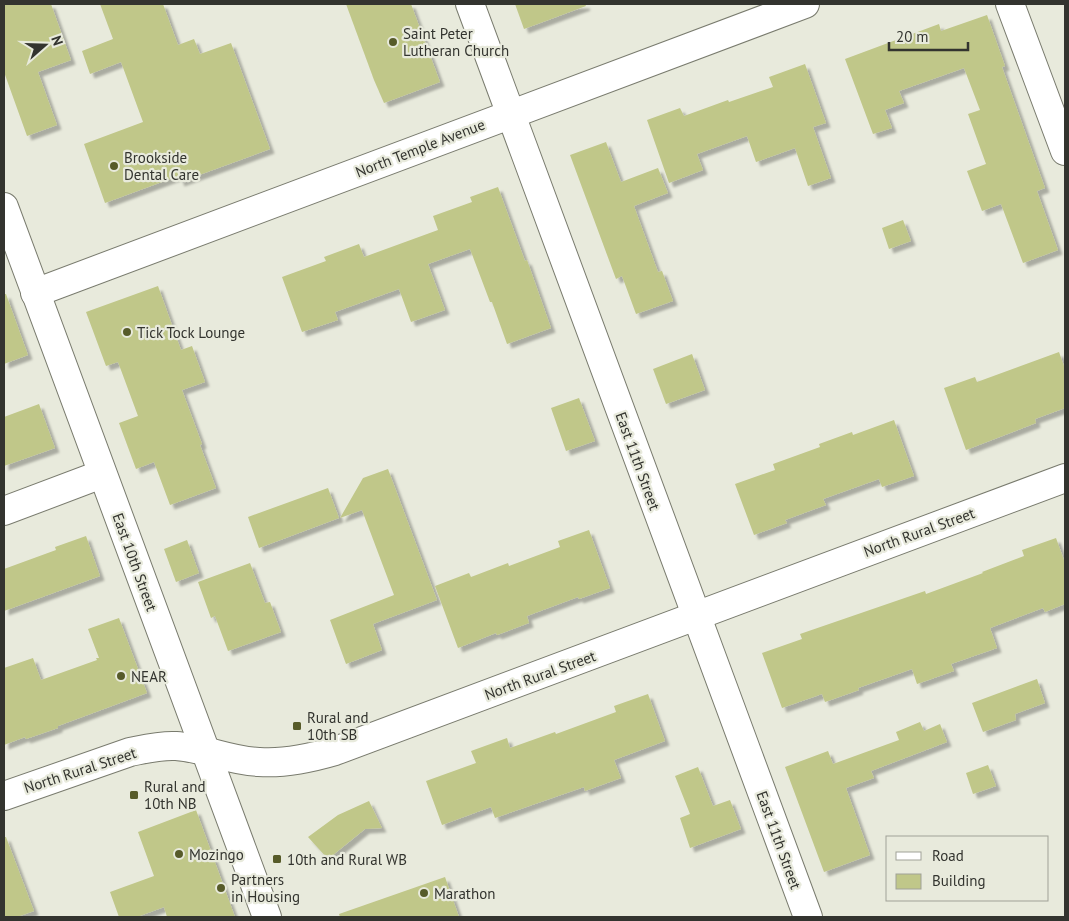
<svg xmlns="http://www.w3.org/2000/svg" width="1069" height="921" font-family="'PT Sans',sans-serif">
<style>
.building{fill:#c0c789;filter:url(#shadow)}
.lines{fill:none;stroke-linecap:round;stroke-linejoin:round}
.minor-casing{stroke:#797b6e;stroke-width:30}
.major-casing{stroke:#797b6e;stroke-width:30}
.minor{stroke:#fff;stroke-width:28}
.major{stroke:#fff;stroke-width:28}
.poi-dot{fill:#575b29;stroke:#e8eadc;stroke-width:2}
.labels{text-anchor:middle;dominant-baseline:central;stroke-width:4.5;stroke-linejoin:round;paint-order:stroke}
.poi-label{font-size:15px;fill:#33342f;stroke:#e8eadc;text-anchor:start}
.street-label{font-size:15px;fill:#33342f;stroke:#e8eadc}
</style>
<defs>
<filter id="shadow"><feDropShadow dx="4.5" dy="4.5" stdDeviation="1" flood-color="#0004"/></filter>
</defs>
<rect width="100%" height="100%" fill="#e8eadc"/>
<g class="building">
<polygon points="4,4 51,4 71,60 38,72 57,125 27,136 4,72"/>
<polygon points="100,4 163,4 178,45 194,39 200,54 231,43 270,149 180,182 178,176 105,203 84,144 143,122 121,62 90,74 82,51 113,39"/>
<polygon points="346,4 411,4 440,82 384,103 374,80"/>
<polygon points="515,4 585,4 586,6 524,29"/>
<polygon points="987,15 1005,66 1002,67 1045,188 1037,191 1058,250 1023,263 1001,204 982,211 967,171 986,164 968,114 980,110 964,68 899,91 904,103 885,110 892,128 873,134 845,59 939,24 941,31"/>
<polygon points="805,64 826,123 813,127 831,178 808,186 795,148 756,162 747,136 697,154 703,170 669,183 647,120 680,108 684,116 728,100 729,102 773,87 769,77"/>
<polygon points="606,142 621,182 658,168 668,193 634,206 658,272 662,271 673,301 636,314 622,276 616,279 570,155"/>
<polygon points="498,187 525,261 527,260 551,328 507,344 492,302 490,302 470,249 428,264 445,310 411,322 399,289 335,312 338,320 302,332 282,277 326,261 324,257 359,244 364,257 438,230 433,216 472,202 470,197"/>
<polygon points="903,220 911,241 889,249 882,228"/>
<polygon points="158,286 181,350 192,346 205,382 182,390 202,444 200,445 216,488 170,505 154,462 136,469 119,423 138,416 118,362 106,366 86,312"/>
<polygon points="4,294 6,294 28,355 4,364"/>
<polygon points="1059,352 1065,369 1065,408 1035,419 1036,423 966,450 944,388 975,377 977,382"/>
<polygon points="692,354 705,390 666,404 653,369"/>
<polygon points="579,398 595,441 566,451 551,408"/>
<polygon points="39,404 55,448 4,466 4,417"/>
<polygon points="894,420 914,476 882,487 879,479 823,499 826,505 785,520 787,523 754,535 735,484 775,470 773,464 820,447 819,444 852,432 853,435"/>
<polygon points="388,469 437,600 373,624 382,650 346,664 330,620 394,595 362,510 340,518 363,478"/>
<polygon points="328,488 339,518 259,548 248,517"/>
<polygon points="589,530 610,588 579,599 578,597 527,616 529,623 497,635 496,633 458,648 435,586 469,573 471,577 508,563 509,566 560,547 558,541"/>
<polygon points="86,536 100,576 4,611 4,569 56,550 55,547"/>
<polygon points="1056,538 1065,563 1065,604 1045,612 1043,608 990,628 997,648 951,664 954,671 917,684 912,669 858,688 859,690 825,702 822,694 782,708 762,653 802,639 800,634 925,591 926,594 983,573 982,572 1024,556 1022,550"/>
<polygon points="187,540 199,573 176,582 164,549"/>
<polygon points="250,563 265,603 270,602 281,632 228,651 215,616 211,618 198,582"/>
<polygon points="119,618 147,693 58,726 58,728 26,739 25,737 4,745 4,668 33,658 41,680 97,660 96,658 99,658 88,629"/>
<polygon points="1037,679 1045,703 1015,714 1016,720 983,732 972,703"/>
<polygon points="648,694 665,741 614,760 621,778 585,791 584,787 495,818 491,807 442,825 426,781 476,763 471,751 507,738 510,748 555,732 556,734 616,712 614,706"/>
<polygon points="920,722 924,731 940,724 947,742 871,771 874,778 846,788 870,855 824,872 785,767 828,751 833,764 899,740 896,732"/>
<polygon points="988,765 996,786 973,794 966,773"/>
<polygon points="698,767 713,806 730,800 741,829 690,848 680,818 690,814 675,776"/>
<polygon points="369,801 382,828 365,829 328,859 308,837 338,815"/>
<polygon points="196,810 235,917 167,917 164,907 137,917 119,917 110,892 154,876 138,832"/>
<polygon points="4,837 6,837 34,911 17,917 4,917"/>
<polygon points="445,877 459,917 340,917 339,914"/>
</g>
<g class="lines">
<defs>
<g id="minor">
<polyline points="470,4 808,917"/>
<polyline points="1010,4 1065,151"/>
<polyline points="35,293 805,4"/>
<polyline points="4,511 102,474"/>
</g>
<g id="major">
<polyline points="4,207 267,917"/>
<path d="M4 796 130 752C145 749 161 745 176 746 204 748 231 761 259 762 285 764 311 758 335 751L1065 478"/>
</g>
</defs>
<use href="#minor" class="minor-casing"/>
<use href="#major" class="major-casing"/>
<use href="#minor" class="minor"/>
<use href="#major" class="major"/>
</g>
<g class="poi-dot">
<circle cx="393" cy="42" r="5"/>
<circle cx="114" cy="166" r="5"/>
<circle cx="127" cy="332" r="5"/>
<circle cx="121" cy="676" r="5"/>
<rect x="292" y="721" width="10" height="10" rx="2.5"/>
<rect x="129" y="790" width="10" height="10" rx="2.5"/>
<circle cx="179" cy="854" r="5"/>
<rect x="272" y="854" width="10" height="10" rx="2.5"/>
<circle cx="221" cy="888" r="5"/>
<circle cx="424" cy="893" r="5"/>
</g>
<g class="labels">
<g class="poi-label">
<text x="403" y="33">Saint Peter<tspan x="403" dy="17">Lutheran Church</tspan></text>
<text x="124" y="157">Brookside<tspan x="124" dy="17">Dental Care</tspan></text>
<text x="137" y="332">Tick Tock Lounge</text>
<text x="131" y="676">NEAR</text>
<text x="307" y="717">Rural and<tspan x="307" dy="17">10th SB</tspan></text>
<text x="144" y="786">Rural and<tspan x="144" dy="17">10th NB</tspan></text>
<text x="189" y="854">Mozingo</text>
<text x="287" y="859">10th and Rural WB</text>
<text x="231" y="879">Partners<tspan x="231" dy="17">in Housing</tspan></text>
<text x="434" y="893">Marathon</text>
</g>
<g class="street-label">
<text transform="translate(420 148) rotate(-21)">North Temple Avenue</text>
<text transform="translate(638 461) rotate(70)">East 11th Street</text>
<text transform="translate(919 532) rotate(-20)">North Rural Street</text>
<text transform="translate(135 562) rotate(70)">East 10th Street</text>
<text transform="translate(540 675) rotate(-20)">North Rural Street</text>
<text transform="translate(80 770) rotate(-18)">North Rural Street</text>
<text transform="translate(779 840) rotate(70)">East 11th Street</text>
</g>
</g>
<rect width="1069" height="921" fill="none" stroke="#33342f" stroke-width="10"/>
<rect x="886" y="836" width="162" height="65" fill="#e8eadc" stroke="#a0a197"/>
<rect x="896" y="852" width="25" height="8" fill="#ffffff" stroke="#a0a197"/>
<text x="932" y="861" font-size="15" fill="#33342f">Road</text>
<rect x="896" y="874" width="25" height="15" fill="#c0c789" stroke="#a0a197"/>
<text x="932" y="886" font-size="15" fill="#33342f">Building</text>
<g transform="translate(45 45) rotate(70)" stroke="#e8eadc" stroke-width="4" paint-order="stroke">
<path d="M0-4L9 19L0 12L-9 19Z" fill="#33342f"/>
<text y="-8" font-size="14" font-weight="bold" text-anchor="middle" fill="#33342f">N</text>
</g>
<path d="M889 42v8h79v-8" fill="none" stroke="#33342f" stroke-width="2.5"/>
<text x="896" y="42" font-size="15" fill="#33342f" stroke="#e8eadc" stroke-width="4" paint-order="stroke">20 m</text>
</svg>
